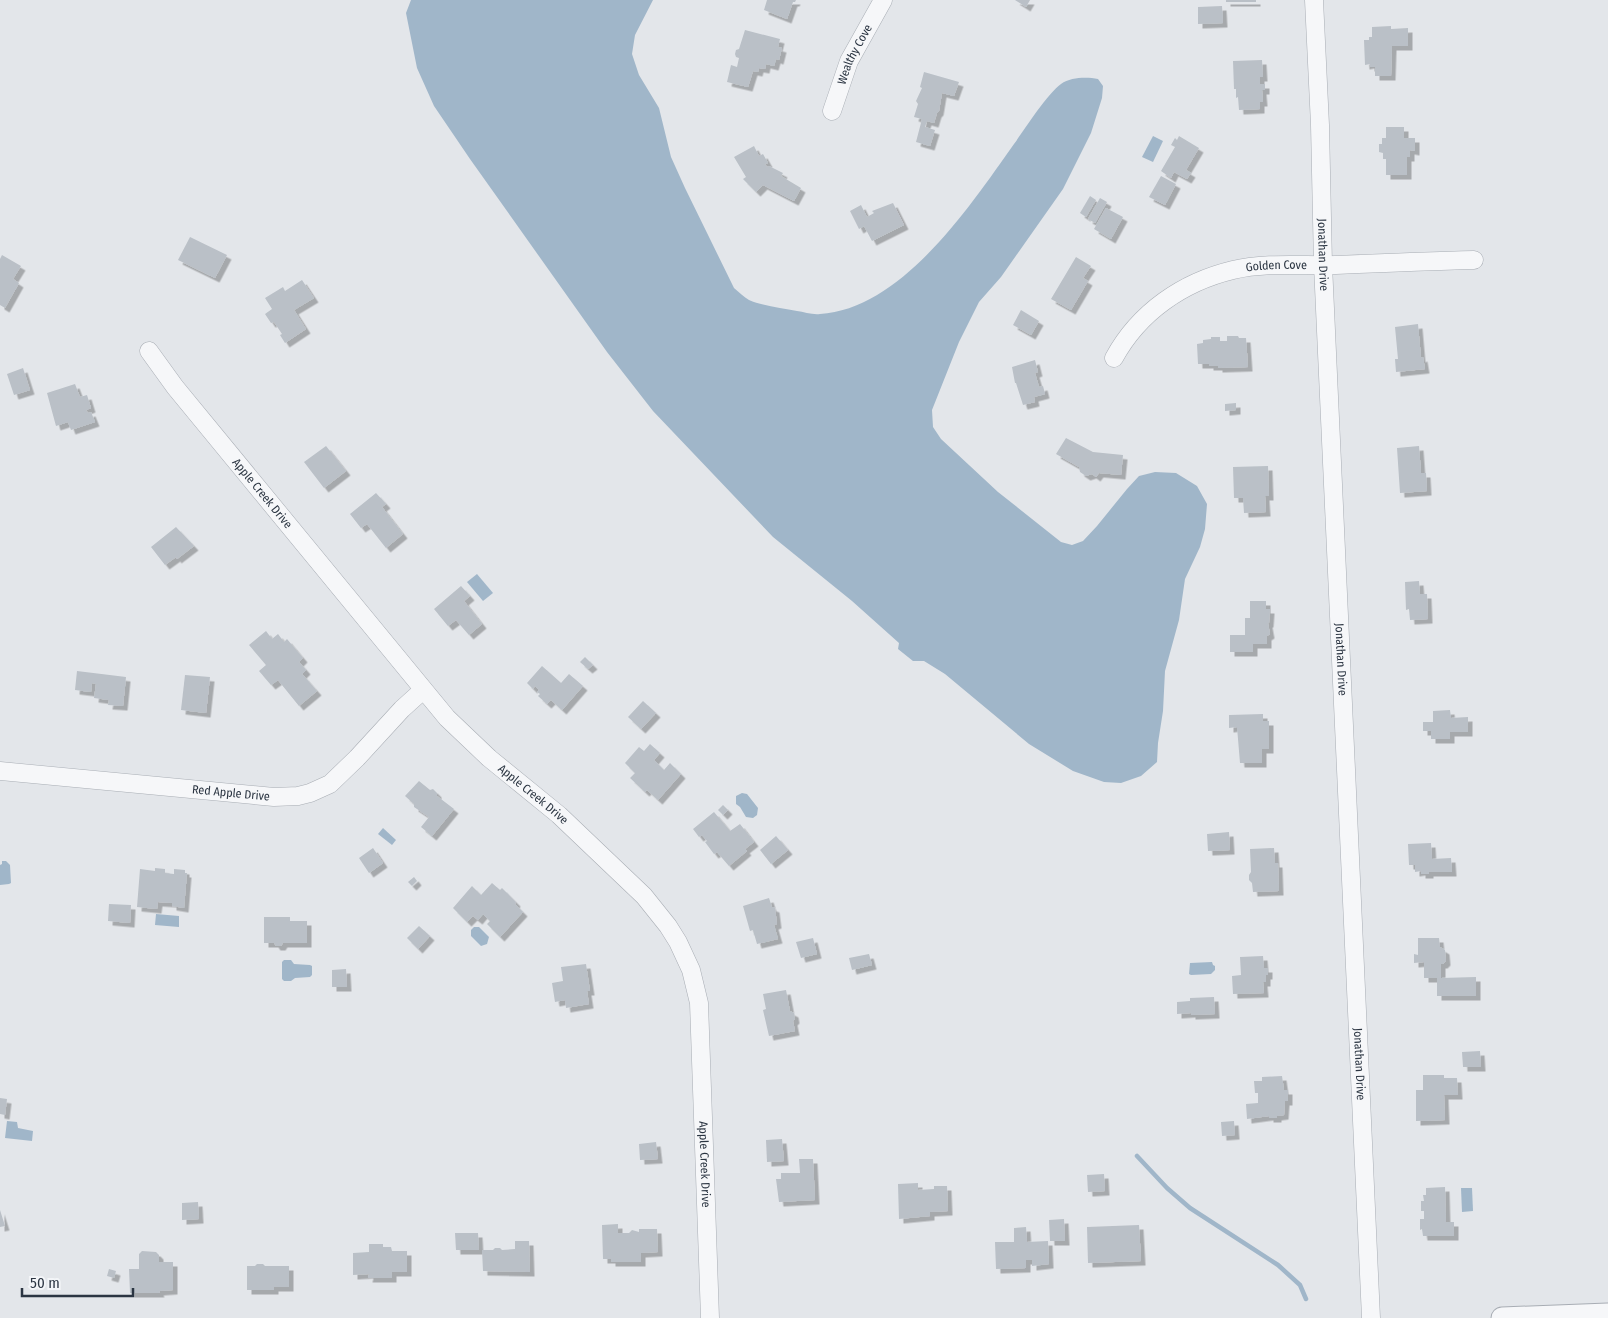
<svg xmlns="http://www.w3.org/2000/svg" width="1608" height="1318" font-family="'Fira Sans Condensed',sans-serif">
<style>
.water{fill:#a0b6c9}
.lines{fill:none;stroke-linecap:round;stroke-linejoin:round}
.stream{stroke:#a0b6c9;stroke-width:4.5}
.building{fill:#bac0c7;filter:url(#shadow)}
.minor-casing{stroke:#a8adb4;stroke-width:19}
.tertiary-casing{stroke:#a8adb4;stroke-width:23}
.minor{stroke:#f6f7f9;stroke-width:18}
.tertiary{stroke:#f6f7f9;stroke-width:21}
.labels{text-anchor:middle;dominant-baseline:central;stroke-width:4;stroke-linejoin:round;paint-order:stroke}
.street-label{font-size:12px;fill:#2b3542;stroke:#f3f5f8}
</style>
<defs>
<filter id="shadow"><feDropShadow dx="4.5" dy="4.5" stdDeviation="0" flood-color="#0004"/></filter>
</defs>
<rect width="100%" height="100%" fill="#e3e6ea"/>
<g class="water">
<path d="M411 0H653L635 35 632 54 639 75 659 108 671 157 685 188 734 288C739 292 744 297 749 300 763 306 782 308 797 311 804 312 813 315 820 314 902 309 970 206 1014 144 1025 129 1047 94 1061 84 1071 77 1087 77 1098 79L1103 86 1102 98 1091 133 1063 189 1001 277 979 302 959 342 932 410 933 427 941 439 998 492 1061 542 1072 545 1083 541 1097 526 1127 489 1139 476 1155 472 1176 473 1197 486 1207 504 1205 529 1200 547 1185 579 1179 620 1165 671 1163 711 1158 743 1157 762 1141 776 1121 783 1104 782 1073 771 1029 744 945 674 924 661H913L898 649 899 643 852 601 773 537 653 411 607 352 470 159 434 106 417 68 406 13Z"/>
<polygon points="1153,136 1163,141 1153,162 1142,157"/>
<polygon points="477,574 493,593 483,601 467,582"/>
<polygon points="742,793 747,794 758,808 757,815 753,818 746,817 740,807 736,804 736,796"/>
<polygon points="383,828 396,840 392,845 378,834"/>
<polygon points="2,861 6,861 10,865 11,883 9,884 0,885 0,865 2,864"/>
<polygon points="156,914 179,916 179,927 155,925"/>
<polygon points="474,927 479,927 489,937 487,944 481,946 471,936 471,930"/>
<polygon points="284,960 291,960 294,964 310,965 312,966 312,975 310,977 295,978 291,981 284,981 282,979 282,962"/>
<polygon points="1212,962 1213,965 1215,966 1215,970 1211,974 1191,975 1189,974 1190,963"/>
<polygon points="7,1121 17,1122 18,1128 33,1131 32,1141 5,1138"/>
<polygon points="1461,1188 1472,1188 1473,1211 1462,1212"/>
</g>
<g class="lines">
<polyline class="stream" points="1137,1156 1167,1188 1190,1208 1278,1265 1300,1285 1306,1299"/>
</g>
<g class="building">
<polygon points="767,0 796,0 795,2 793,2 787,19 764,10"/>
<polygon points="1015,0 1030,0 1026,7"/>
<rect x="1226" y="0" width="30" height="2"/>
<polygon points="1222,6 1223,23 1198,24 1198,7"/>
<polygon points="1391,26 1391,29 1408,28 1408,46 1392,46 1391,76 1375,76 1375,67 1370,67 1370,64 1365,65 1364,40 1369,40 1369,37 1372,37 1372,27"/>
<polygon points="745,30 780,39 778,47 782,48 779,60 776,59 774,66 766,64 765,69 759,68 758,72 753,71 748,87 727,82 731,65 737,67 739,58 736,57 735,54 736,50 739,49"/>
<polygon points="1262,60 1263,77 1260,77 1260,84 1265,84 1265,90 1262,90 1263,102 1260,102 1260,109 1239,110 1238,97 1236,98 1236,89 1234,89 1233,61"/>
<polygon points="924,72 959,82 954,96 942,93 939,111 937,113 934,123 927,121 925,127 935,130 930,146 916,142 922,119 914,117 918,104 916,101 922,88 920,87"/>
<polygon points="1386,127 1404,127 1404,138 1415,138 1415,151 1410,150 1410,157 1407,157 1407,175 1386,175 1386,159 1383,159 1383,153 1379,152 1379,144 1382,144 1382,138 1386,138"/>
<polygon points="1179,136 1199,148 1186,170 1191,173 1187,179 1174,172 1171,178 1161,171 1175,147 1171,145 1175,138 1177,140"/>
<polygon points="754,146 759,156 763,154 768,163 765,164 767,167 769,166 783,173 781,176 801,188 794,201 763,185 756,192 743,179 746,177 734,157"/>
<polygon points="1161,176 1176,184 1165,205 1149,197"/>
<polygon points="1090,196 1096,200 1086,217 1080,213"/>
<polygon points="1100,198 1107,202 1095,223 1088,219"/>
<polygon points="893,203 904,225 872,241 864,226 859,229 850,211 861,205 867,217 874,213 872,211"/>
<polygon points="1106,208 1123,217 1111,239 1094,229"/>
<polygon points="190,237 227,255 215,278 178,260"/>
<polygon points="2,255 21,266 13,279 19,283 5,308 0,305 0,259"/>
<polygon points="1076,257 1091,266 1083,278 1088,281 1071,310 1051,299"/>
<polygon points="302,280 314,298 294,310 306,329 285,343 280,335 282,334 274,322 271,323 265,314 272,309 265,298 283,287 285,291"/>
<polygon points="1021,310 1039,321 1031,335 1013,325"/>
<polygon points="1418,324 1421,358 1423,357 1425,369 1396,372 1395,359 1398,359 1395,327"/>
<polygon points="1227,336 1238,336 1239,338 1246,338 1248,367 1218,368 1218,366 1209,366 1209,364 1198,364 1197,344 1203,343 1203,340 1211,339 1211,337 1220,337 1220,341 1227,341"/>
<polygon points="1035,360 1038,372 1035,373 1039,387 1043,386 1045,394 1034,397 1035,402 1023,405 1016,383 1015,383 1012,367"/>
<polygon points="23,368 30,390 14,395 7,374"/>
<polygon points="75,384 80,397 87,395 91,408 86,410 88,413 91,412 95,422 71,430 68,422 56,426 47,393"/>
<polygon points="1236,403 1236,410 1225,411 1225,404"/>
<polygon points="1066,438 1093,452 1123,455 1121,475 1099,473 1096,477 1092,474 1086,476 1080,472 1079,467 1056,454"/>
<polygon points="326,446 346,471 324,488 304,462"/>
<polygon points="1419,446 1421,473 1426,473 1427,491 1400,493 1397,448"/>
<polygon points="1268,466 1269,496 1265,496 1266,512 1244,513 1243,498 1234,498 1233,467"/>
<polygon points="376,493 386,504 382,507 403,534 386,548 367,524 361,528 350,514"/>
<polygon points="176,527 194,546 177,559 176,557 165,565 151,547"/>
<polygon points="1419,581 1420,594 1427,594 1428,619 1410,620 1409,609 1406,610 1405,582"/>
<polygon points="461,586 470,596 464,601 482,624 469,635 456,620 448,626 434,609"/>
<polygon points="1250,601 1266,601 1266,609 1270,609 1269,623 1268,623 1270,634 1267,636 1267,644 1253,644 1253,652 1230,652 1230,635 1245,635 1245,618 1250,618"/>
<polygon points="266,631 272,639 278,634 284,642 287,639 303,658 299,662 306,670 302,674 317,691 299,706 278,680 271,685 259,671 266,665 249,645"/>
<polygon points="585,657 593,665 588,669 580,662"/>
<polygon points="542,666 561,683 569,674 583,686 562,710 551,700 547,704 538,696 540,694 537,692 539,690 535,686 533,689 527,683"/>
<polygon points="77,671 126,677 123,706 108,705 109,700 94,698 96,684 92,683 91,692 75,690"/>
<polygon points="185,675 210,677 206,713 181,710"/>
<polygon points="643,701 656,713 641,729 628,717"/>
<polygon points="1450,710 1451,718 1468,717 1468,732 1450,732 1450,739 1431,739 1431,731 1423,731 1423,722 1433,722 1433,711"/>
<polygon points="1263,714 1263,721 1269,721 1269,749 1262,749 1262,763 1240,763 1237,727 1229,728 1229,715"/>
<polygon points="650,744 660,753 654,760 664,770 670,763 681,774 658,800 647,790 645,792 630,778 635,773 625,763 639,747 644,751"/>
<polygon points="419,781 430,790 433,789 437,793 437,796 454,809 432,836 421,827 429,817 414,807 414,804 405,796"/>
<polygon points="723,805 728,810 723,815 718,810"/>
<polygon points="714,812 730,831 740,824 754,842 745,849 747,851 729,866 717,852 714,854 705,842 707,841 702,835 699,837 693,829"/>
<polygon points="1229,832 1230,850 1208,851 1207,834"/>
<polygon points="776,836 788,850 771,864 760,850"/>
<polygon points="1431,843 1432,859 1451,858 1452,872 1429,872 1429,874 1421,874 1421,871 1415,872 1415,865 1409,865 1408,844"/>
<polygon points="373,848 383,863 369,873 359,858"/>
<polygon points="1274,848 1275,863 1278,863 1279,891 1253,892 1252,883 1249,880 1249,875 1251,872 1250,849"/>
<polygon points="155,868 165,869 165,873 174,874 174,869 185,870 185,873 187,873 184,908 172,906 172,903 158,902 157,909 137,907 140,869 155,871"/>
<polygon points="414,877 417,881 412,886 408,882"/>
<polygon points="492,883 500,890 502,888 516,902 515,904 523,912 500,937 487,924 490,921 483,914 478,920 473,916 467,922 453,908 472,886 481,895"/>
<polygon points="769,898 772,907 775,908 777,924 774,925 778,939 757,944 753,930 750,931 743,906"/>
<polygon points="109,904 131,905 130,923 108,921"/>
<polygon points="264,917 290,917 290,921 307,921 307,943 283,943 281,946 276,946 274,943 264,943"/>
<polygon points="419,926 430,936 418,949 407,938"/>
<polygon points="813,938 817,954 801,958 796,942"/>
<polygon points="1418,938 1439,938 1440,947 1445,950 1446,961 1443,964 1441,964 1441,978 1476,977 1476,996 1437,996 1437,978 1424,978 1424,962 1414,963 1414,954 1418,955"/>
<polygon points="869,954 872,965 852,970 849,958"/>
<polygon points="1263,956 1264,968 1268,968 1268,975 1266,975 1266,982 1263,982 1264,993 1233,994 1232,976 1241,975 1240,957"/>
<polygon points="586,964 590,991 587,991 589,1004 566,1008 565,1000 555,1002 552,983 563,981 561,967"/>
<polygon points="346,969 347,987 332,987 332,970"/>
<polygon points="786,990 790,1011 794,1013 795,1019 793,1021 795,1031 769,1036 763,1010 766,1009 763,994"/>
<polygon points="1214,997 1215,1014 1191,1015 1191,1013 1177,1014 1177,1002 1190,1001 1190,998"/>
<polygon points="1480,1051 1481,1067 1463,1067 1462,1052"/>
<polygon points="1423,1075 1444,1075 1444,1078 1457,1078 1458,1095 1444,1095 1445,1120 1416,1121 1416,1090 1423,1090"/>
<polygon points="1282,1076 1284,1090 1288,1090 1288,1101 1285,1101 1284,1115 1277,1116 1277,1118 1269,1118 1269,1116 1247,1119 1246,1104 1258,1103 1258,1093 1255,1093 1254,1081 1262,1081 1262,1077"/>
<polygon points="0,1098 7,1099 5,1115 0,1114"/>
<polygon points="1234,1121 1235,1135 1222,1136 1221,1122"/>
<polygon points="782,1139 784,1161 767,1162 766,1140"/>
<polygon points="656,1142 658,1159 640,1160 639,1144"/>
<polygon points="799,1159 813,1159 815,1200 779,1202 776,1179 781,1179 781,1173 800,1173"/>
<polygon points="1104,1174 1105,1191 1088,1192 1087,1175"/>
<polygon points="918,1183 918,1190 934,1189 934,1186 947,1186 948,1211 930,1212 930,1216 899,1219 898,1184"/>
<polygon points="1445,1187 1446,1222 1454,1222 1454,1236 1423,1236 1422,1229 1420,1230 1420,1219 1424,1219 1424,1211 1421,1211 1421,1201 1424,1201 1423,1195 1426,1195 1426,1188"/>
<polygon points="198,1202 199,1219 182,1220 182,1203"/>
<polygon points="0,1210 5,1226 0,1227"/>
<polygon points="1064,1219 1065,1241 1050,1241 1049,1220"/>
<polygon points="618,1224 618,1233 629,1233 632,1230 639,1232 639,1229 657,1229 658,1252 641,1253 641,1262 611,1262 611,1259 603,1259 602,1225"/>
<polygon points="1139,1225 1141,1261 1088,1263 1087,1227"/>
<polygon points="1026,1227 1027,1242 1048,1241 1049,1264 1032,1266 1032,1260 1026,1260 1026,1268 996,1269 995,1242 1014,1242 1014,1228"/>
<polygon points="455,1233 478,1233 479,1250 456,1250"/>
<polygon points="515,1241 529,1241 530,1272 483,1271 482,1250 493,1250 495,1248 500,1248 502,1250 515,1249"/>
<polygon points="369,1244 383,1244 383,1247 391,1247 392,1251 407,1251 407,1272 392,1272 392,1278 368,1278 369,1274 353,1275 353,1253 369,1252"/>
<polygon points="142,1251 156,1252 159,1255 159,1262 173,1262 173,1290 159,1291 160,1293 130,1293 129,1269 139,1269 139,1254"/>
<polygon points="257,1264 263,1264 265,1266 289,1266 289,1287 274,1287 274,1290 247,1290 247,1266 255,1266"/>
<polygon points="109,1269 116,1271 114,1278 107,1276"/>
</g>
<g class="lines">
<defs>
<g id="minor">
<path id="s1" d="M1314 0 1320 125 1323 265 1371 1318"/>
<path id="s2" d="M832 111 849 61 883 0"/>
<path id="s3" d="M149 351 175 387 447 718 489 758 559 815 644 896 668 926 678 942 691 970 699 1003 710 1318"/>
<path id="s4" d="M1114 358C1139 312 1183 282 1233 270 1266 262 1303 266 1336 265 1382 263 1428 261 1474 260"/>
<path id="s5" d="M0 771 274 797 298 796 310 793 330 784 357 758 402 709 423 690"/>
</g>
<polyline id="tertiary" points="1502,1318 1608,1314"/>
</defs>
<use href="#minor" class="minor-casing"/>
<use href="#tertiary" class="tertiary-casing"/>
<use href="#minor" class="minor"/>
<use href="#tertiary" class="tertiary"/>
</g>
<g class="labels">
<g class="street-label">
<text stroke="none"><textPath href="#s2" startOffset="61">Wealthy Cove</textPath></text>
<text stroke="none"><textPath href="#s1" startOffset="255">Jonathan Drive</textPath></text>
<text stroke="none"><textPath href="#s4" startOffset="196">Golden Cove</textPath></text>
<text stroke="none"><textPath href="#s3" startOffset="182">Apple Creek Drive</textPath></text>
<text stroke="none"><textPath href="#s1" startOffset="660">Jonathan Drive</textPath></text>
<text stroke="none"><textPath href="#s5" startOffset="232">Red Apple Drive</textPath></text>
<text stroke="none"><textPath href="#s3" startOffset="588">Apple Creek Drive</textPath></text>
<text stroke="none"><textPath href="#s1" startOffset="1065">Jonathan Drive</textPath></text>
<text stroke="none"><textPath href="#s3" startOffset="1022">Apple Creek Drive</textPath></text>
</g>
</g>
<path d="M22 1288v8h111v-8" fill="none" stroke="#2b3542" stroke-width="2.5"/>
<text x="30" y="1288" font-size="15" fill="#2b3542" stroke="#f3f5f8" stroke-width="4" paint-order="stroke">50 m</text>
</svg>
